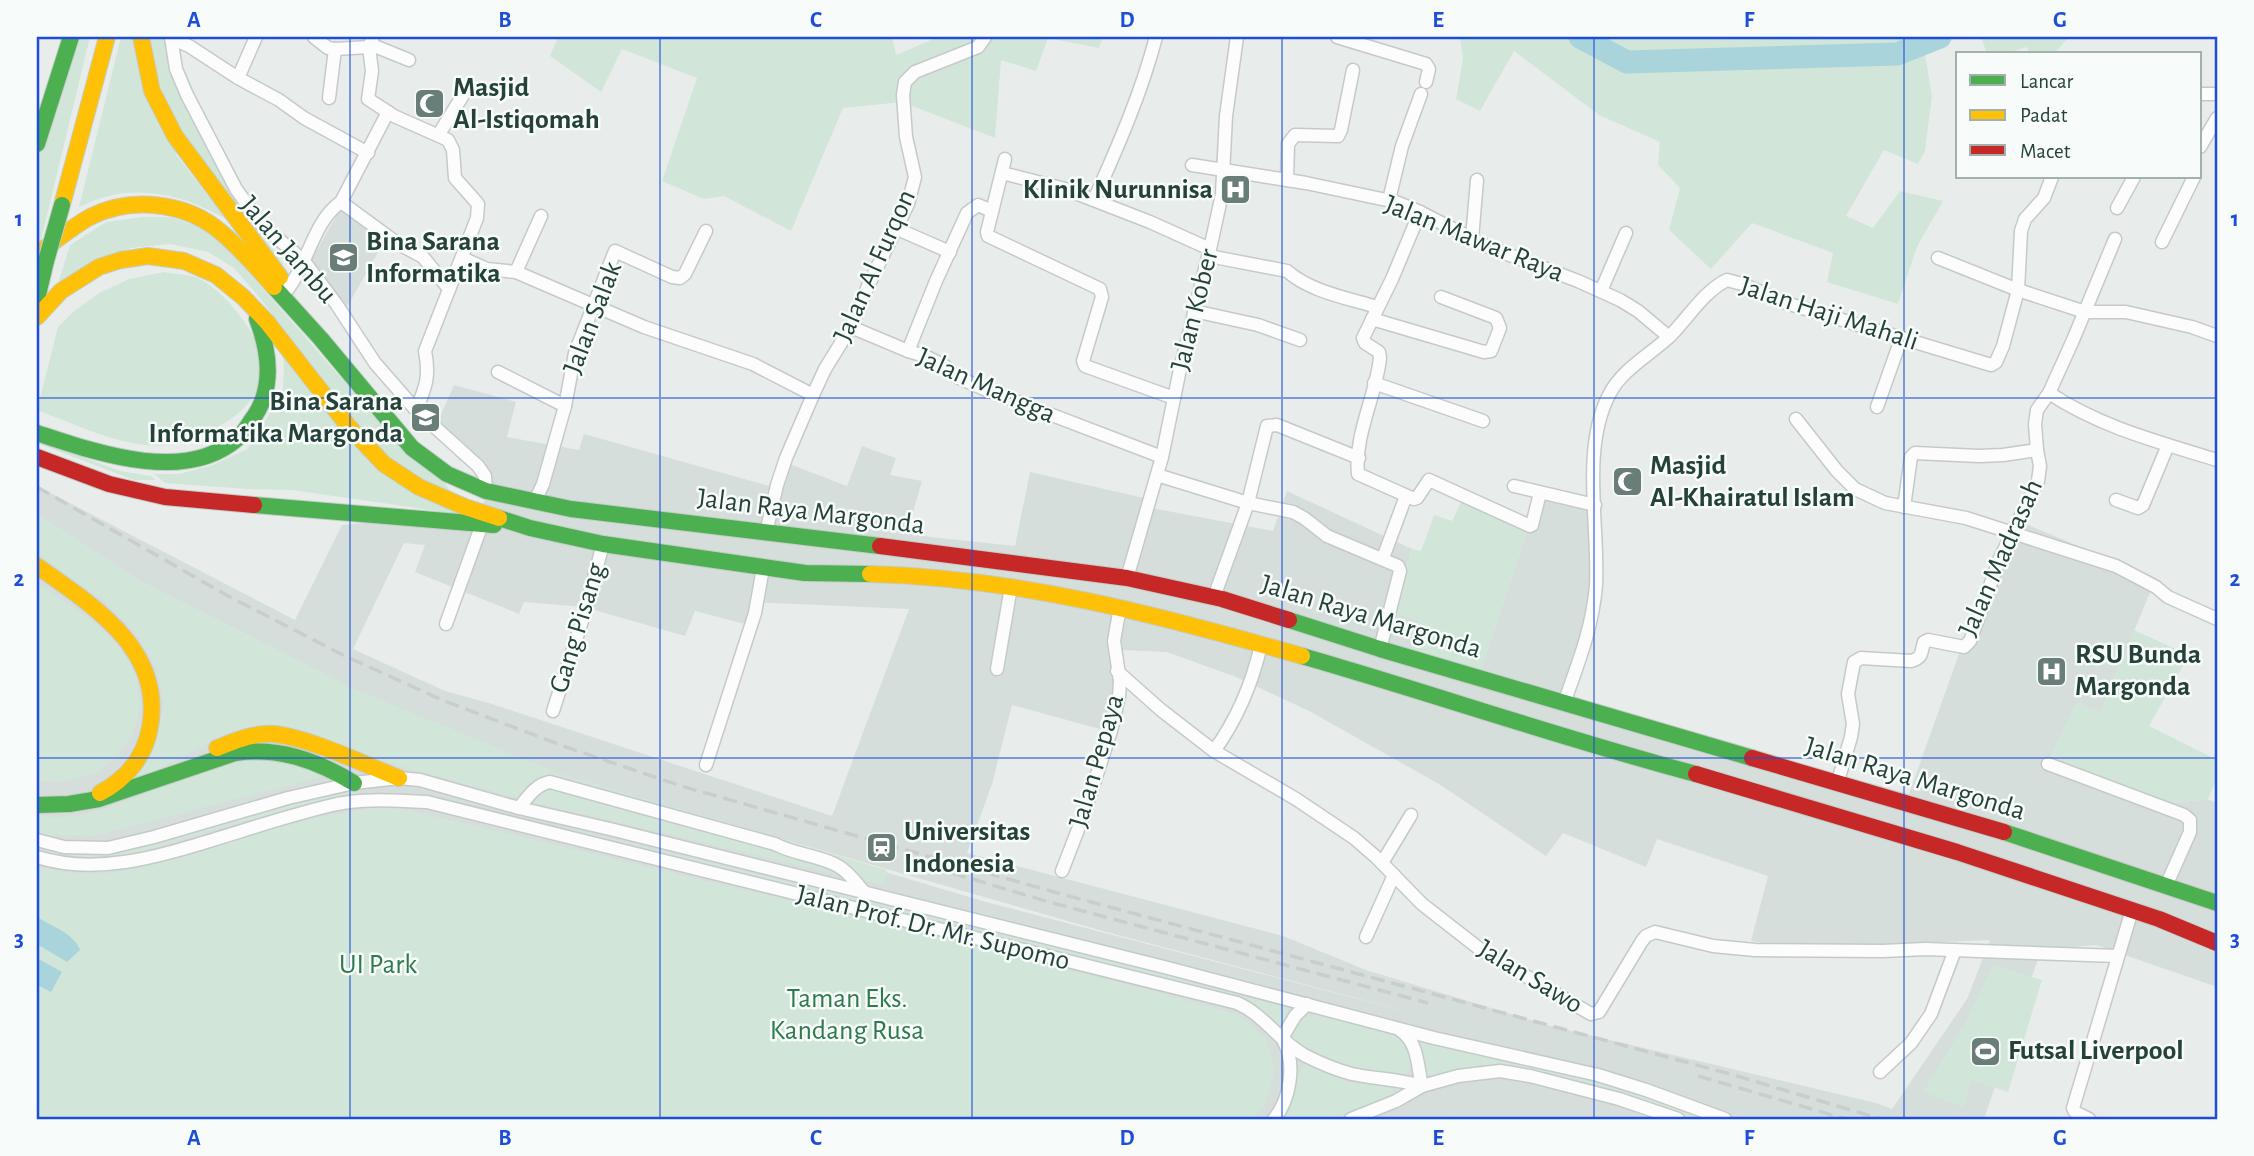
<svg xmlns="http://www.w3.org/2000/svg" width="2254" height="1156" font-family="'Alegreya Sans',sans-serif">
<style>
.built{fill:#d6dedb;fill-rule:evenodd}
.green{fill:#d1e6d8}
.water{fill:#a9d4db}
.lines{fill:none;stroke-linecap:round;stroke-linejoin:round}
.river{stroke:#a9d4db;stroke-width:23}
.street-casing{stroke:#c5cac8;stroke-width:15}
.fast-casing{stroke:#c3ccc9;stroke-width:18}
.slow-casing{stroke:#c3ccc9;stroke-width:18}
.jam-casing{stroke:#c3ccc9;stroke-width:18}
.street{stroke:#fcfcfc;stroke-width:12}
.fast{stroke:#4caf50;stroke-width:16}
.slow{stroke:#ffc107;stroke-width:16}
.jam{stroke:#c62828;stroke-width:16}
.rail{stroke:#c9cdcc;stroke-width:3.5;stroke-dasharray:14 7;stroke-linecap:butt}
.fast-bridge-casing{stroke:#c3ccc9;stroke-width:18;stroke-linecap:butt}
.fast-bridge{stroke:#4caf50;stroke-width:16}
.grid{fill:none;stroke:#1d4ed8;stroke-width:2;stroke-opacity:0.55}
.labels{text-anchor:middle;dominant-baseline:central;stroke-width:5;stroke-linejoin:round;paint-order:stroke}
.poi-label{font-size:28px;font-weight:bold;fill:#24423a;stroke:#f7fbf9;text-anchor:start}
.street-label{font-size:28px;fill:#24423a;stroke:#f7fbf9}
.park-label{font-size:28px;fill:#2d7a4b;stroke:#f7fbf9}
.neatline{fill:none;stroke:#1d4ed8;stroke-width:2.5}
.grid-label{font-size:23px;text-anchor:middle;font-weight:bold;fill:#1d4ed8}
</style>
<rect width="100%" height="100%" fill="#e8edeb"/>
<g class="built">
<polygon points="341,208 384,242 344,312 311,260"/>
<path d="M454 385 516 402 507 437 579 450 584 434 769 486 779 460 847 486 862 446 896 458 890 475 922 481 907 533 931 537 1015 546 1030 472 1144 498 1141 506 1273 531 1287 491 1412 549 1394 611 1419 621 1480 672 1528 528 1541 500 1594 512 1592 590 1585 623 1562 696 1909 794 1965 637 2011 518 2156 578 2100 713 2165 804 2208 799 2217 803V987L2096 945 2041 950 1984 1119H37V551L338 681 139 581 37 514V486L295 620 342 525 377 522 477 524 492 477 459 460 437 423ZM404 543 425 545 415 572 519 614 524 602 584 607 685 636 695 611 745 624 751 602 909 609 832 816 489 703 445 691 353 649ZM1121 650 1167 652 1236 677 1311 712 1439 784 1546 856 1563 833 1646 867 1657 839 1768 876 1751 941 1817 952 1897 944 1990 940 1967 999 1892 1109 1876 1103 1547 1025 1366 970 1283 936 967 853 992 784 1012 705 1107 731ZM570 778 1106 932 1447 1022 986 902Z"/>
</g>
<g class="green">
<polygon points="80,37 90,37 41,240 37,243 37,162"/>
<path d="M121 37H133L146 90 177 156 226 219C190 198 146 185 105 197 96 199 87 204 79 207Z"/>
<path d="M147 37H164C181 120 236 195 283 264L279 267 212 176 166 105Z"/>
<polygon points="558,37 892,37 896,55 938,37 1103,37 1099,48 1048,38 1036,71 1001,60 995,138 902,102 843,108 791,231 724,196 704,199 662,181 697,78 622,49 601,92 550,56"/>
<polygon points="1460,37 1932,37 1923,42 1932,96 1925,151 1918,164 1884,150 1846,216 1873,228 1900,191 1943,201 1917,247 1898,304 1827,282 1833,253 1752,223 1711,269 1669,230 1680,188 1658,165 1660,142 1599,115 1514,51 1480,111 1456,99 1463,59"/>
<polygon points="1981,37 2069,37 2054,54 2031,54 2026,47 2005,54 1987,54"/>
<polygon points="142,217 172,217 207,230 231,252 333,369 382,422 436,470 454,497 399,468 361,429 259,297 234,268 208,252 170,244 131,248 99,260 57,287 70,245 106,222"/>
<path d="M164 272C174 274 187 274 196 277 226 290 271 346 262 379 255 403 232 421 210 431 198 437 184 444 170 445 127 450 77 425 37 410L58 327 73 312 99 293 129 279Z"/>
<polygon points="279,344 344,426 472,516 292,490 246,489 165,483 154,474 179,474 213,465 247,449 260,431 283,388 284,363"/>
<polygon points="37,440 120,471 151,476 156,480 134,480 37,443"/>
<polygon points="1463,498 1528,528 1480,672 1411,649 1418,621 1394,612 1412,549 1421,551 1434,515 1452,521"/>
<polygon points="37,514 139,581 352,688 560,774 887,870 884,885 531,802 396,765 307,735 224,735 117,790 154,743 164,707 158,671 139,636 104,601 37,553"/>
<polygon points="37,583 93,621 120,648 137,677 140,707 133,733 117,757 97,772 65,782 37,781"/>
<polygon points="2134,630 2189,655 2149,726 2217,760 2217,778 2208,799 2165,804 2046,766 2076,702 2100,712"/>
<path d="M287 757 329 775 93 836 45 835 37 832V815C95 829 166 776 222 761 242 756 266 758 287 757Z"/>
<polygon points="351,790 353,794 233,824 123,857 87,859 55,856 37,852 37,846 88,854 122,852 233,819"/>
<path d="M386 805 964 942 1238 1014 1265 1038 1275 1069 1264 1107 1252 1119H37V866C115 890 177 854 250 832 292 820 342 814 386 805Z"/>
<polygon points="564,827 1231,990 1288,1008 1289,1014 1282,1026 1279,1027 1251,1004 563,832"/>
<polygon points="1993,965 2042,980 2008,1092 1972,1080 1963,1107 1923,1092 1966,1022"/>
<path d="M1315 1014 1378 1029 1402 1039 1410 1054 1409 1071C1384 1085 1235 1043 1315 1014Z"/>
<polygon points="1418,1041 1596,1080 1674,1105 1709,1119 1692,1119 1671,1111 1507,1067 1479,1065 1435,1078 1425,1073"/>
<path d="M1305 1064 1351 1083 1388 1085 1392 1088 1393 1093 1381 1100 1332 1119H1280C1286 1108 1299 1069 1305 1064Z"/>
</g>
<g class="water">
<path d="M37 917C51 926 74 933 80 950L67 962 37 944Z"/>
<polygon points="37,958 62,972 51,992 37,985"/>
</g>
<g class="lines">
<polyline class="river" points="1580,37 1627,62 1897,54 1940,37"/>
<defs>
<g id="street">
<polyline points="171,37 176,69 187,95 236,189 262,225 304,261 337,305 375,363 416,410 478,466 485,476 486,491"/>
<polyline points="314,37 328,48 335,49 369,47 372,45 409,60"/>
<path d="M373 37 369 47 372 71 368 99 394 116 448 140 453 150 455 178 478 204 477 218 425 351C430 376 426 387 416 410"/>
<polyline points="1337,37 1426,64 1429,69 1426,82"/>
<polyline points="171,38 189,46 238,78 279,100 304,118 368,153"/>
<polyline points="238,78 256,37"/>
<polyline points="2200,94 2217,94"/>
<polyline points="329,98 335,49"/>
<polyline points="439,134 463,95"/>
<polyline points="2200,147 2217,118"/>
<polyline points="1005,159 987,232 988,236 1100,289 1102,297 1083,361 1085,366 1174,398"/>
<polyline points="1192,165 1306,183 1396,202 1420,212 1486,246 1578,281 1620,300 1638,311 1669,337"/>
<polyline points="1002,173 1065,189 1150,222 1210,249"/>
<polyline points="1287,180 1288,144 1295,135 1338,136 1341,130 1353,70"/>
<path d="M1094 200C1118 146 1141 94 1156 37"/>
<polyline points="1389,200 1402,146 1421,94"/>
<polyline points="341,202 397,243 423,257 449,289"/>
<polyline points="2117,208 2134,177"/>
<path d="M1420 212 1392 279 1363 338 1365 343 1379 352 1380 358C1376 396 1354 435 1358 474L1414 499 1417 498 1429 480 1530 526 1532 525 1540 493"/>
<polyline points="895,228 950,252"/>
<polyline points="1472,239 1477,180"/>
<polyline points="2162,242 2194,177"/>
<path d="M1209 256 1287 271C1311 292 1347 298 1377 307"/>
<polyline points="462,258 487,269 516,272 644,327 753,364 813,395"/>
<polyline points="1938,258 2018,290 2085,312 2126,312 2192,327 2217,336"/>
<polyline points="516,272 541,216"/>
<path d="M288 289C308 263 314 220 341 202L388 112"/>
<polyline points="1601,291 1626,233"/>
<polyline points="1194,311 1258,325 1300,340"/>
<polyline points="1372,319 1484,352 1491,351 1500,328 1496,318 1441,297"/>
<polyline points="851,327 908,351 925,356 945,366 955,376 984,389 1162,457"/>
<polyline points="908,351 936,281 967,213 978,205 992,211"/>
<polyline points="498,372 565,406"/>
<polyline points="1374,383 1483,421"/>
<path d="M2049 393C2100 427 2159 442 2217 460"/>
<polyline points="1877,407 1901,339"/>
<polyline points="1796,419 1837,471 1855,489 1885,503 1966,518 2116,566 2156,587 2168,597 2217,619"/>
<polyline points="1157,475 1248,503 1293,512 1304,518 1327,536 1398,566 1400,571 1380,649"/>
<polyline points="1514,486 1595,505"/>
<polyline points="2116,500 2138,508 2143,505 2168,445"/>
<polyline points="535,501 543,484 565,406 575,353 615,251 672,277 680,278 685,274 706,231"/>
<polyline points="1904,507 1911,457 1915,453 1979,456 2003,455 2037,450"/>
<polyline points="766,533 777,485 786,458 813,395 825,369 851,327 868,286 908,204 915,177 906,137 903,95 905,82 915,72 978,47 985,37"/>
<polyline points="1383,558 1406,496"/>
<polyline points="1127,578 1162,457 1179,374 1210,249 1222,194 1226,116 1237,37"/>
<polyline points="1214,597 1248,503 1267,426 1277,425 1359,458"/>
<polyline points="446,624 482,524"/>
<polyline points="997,669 1011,587"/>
<polyline points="1117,671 1161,710 1214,751 1296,799 1354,838 1376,857 1422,904 1481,950 1591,1014 1599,1012 1642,941 1646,936 1655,932 1713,946 1755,950 1883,951 1925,949 2117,956"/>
<path d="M1564 703C1578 664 1593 626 1596 585 1599 525 1581 449 1609 395 1621 370 1650 355 1670 336 1688 318 1704 291 1727 280L1742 284 1786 303 1991 365 1996 362 2003 346 2018 290 2021 231 2025 219 2044 198 2052 177"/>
<polyline points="553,711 584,615 603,544"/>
<path d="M1214 751C1238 718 1252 684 1261 645"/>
<polyline points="2048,764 2184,815 2190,820 2190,832 2166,886"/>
<polyline points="706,765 755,613 763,568"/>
<path d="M1837 784 1851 737 1853 724 1848 694 1854 662 1861 658 1911 661C1923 658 1921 652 1924 642L1928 640 1964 647 1970 641 2000 558 2038 481 2040 466 2037 450 2035 424 2037 410 2049 393 2073 340 2115 239"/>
<path d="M519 808C527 798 536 784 550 782L775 844C795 855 819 855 838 866 849 872 857 884 865 893"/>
<polyline points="37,840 64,847 108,848 154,837 288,798 354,783 399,778 420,780 519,808 610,829 1164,967 1434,1038 1598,1075 1646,1090 1725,1119"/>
<path d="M37 857C98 876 160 856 219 838 258 826 297 813 337 804 367 798 396 801 427 802L1237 1003C1265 1015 1279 1042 1306 1056 1320 1063 1336 1070 1352 1074 1375 1079 1398 1079 1422 1086"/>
<polyline points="1382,863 1411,815"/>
<polyline points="1062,871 1084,814 1111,731 1119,697 1120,681 1114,641 1120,607"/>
<polyline points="1366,937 1394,875"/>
<path d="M1400 1030C1419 1043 1417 1066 1422 1086"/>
<polyline points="1282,1038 1295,1016 1307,1004"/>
<polyline points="1880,1072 1911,1043 1931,1014 1955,950"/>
<path d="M1274 1119C1290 1100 1296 1064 1284 1042"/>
<polyline points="1351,1119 1396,1101 1422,1086 1458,1076 1500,1071 1530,1076 1619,1099 1678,1119"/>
<polyline points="2089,1119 2075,1112 2073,1108 2132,910"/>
</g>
<g id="fast">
<polyline points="37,144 71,37"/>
<polyline points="274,287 321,339 412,448 447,474 486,491 571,509 880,546"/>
<polyline points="37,299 46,261"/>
<path d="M37 433C95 452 185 485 238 438 243 434 247 427 251 421 275 390 270 353 257 319"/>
<polyline points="254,505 494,525"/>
<polyline points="499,518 530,528 603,544 805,573 870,574"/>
<polyline points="1289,620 1380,649 1752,758"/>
<path d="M1302 656C1434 694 1564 739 1696 774"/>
<path d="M37 805 69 804 99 799 235 753C279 747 316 760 354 783"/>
<polyline points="2004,832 2217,903"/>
</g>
<g id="slow">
<polyline points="141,37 152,91 175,136 280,277"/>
<polyline points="62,205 107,37"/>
<path d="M37 254C54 242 72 227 90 217 131 196 187 202 222 233 241 249 258 269 274 287"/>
<polyline points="37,317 61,291 99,267 121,260 148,256 184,261 216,275 243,297 267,322 349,427 384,464 419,487 465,507 499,518"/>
<path d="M37 566C92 605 164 649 150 727 145 757 126 779 100 793"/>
<path d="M870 574C1019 578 1159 615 1302 656"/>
<path d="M217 748C235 741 255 732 275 734 313 739 363 764 399 778"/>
</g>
<g id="jam">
<polyline points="37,457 109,484 165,497 254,505"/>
<polyline points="880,546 1127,578 1222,599 1289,620"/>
<polyline points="1752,758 2004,832"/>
<polyline points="1696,774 1957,852 2159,919 2217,943"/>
</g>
</defs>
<use href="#street" class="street-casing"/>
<use href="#fast" class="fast-casing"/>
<use href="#slow" class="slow-casing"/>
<use href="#jam" class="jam-casing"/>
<use href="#street" class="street"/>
<use href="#fast" class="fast"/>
<use href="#slow" class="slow"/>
<use href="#jam" class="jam"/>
<g class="rail">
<polyline points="37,487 228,596 345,656 442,700 566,747 681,786 1054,892 1730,1074 1881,1119"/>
<polyline points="932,867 1049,902 1428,1003"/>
<polyline points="1698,1076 1846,1119"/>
</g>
<defs>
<polyline id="fast-bridge" points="46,261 62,205"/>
</defs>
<use href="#fast-bridge" class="fast-bridge-casing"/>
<use href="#fast-bridge" class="fast-bridge"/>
</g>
<path class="grid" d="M350 37V1119M660 37V1119M972 37V1119M1282 37V1119M1594 37V1119M1904 37V1119M37 398H2217M37 758H2217"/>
<defs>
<symbol id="mosque-square" viewBox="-11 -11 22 22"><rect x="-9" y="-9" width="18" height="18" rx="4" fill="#697e78" stroke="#f7fbf9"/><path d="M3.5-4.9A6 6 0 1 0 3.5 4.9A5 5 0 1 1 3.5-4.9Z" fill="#fff"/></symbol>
<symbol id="hospital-square" viewBox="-11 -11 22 22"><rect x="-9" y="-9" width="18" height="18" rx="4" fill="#697e78" stroke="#f7fbf9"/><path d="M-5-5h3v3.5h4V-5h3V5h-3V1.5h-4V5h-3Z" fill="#fff"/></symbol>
<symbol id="university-square" viewBox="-11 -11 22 22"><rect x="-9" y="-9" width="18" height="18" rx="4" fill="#697e78" stroke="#f7fbf9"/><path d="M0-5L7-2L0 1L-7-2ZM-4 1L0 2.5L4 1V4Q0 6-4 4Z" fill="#fff"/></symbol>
<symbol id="station-square" viewBox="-11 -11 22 22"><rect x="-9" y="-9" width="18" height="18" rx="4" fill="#697e78" stroke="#f7fbf9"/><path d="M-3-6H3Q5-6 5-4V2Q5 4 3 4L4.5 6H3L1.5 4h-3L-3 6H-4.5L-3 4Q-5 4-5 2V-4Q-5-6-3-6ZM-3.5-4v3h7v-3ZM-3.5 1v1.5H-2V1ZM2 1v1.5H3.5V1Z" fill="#fff"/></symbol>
<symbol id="stadium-square" viewBox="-11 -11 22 22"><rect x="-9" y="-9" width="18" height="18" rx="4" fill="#697e78" stroke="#f7fbf9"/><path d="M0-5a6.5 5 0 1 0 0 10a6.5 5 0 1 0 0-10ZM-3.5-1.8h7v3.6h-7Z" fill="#fff"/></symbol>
</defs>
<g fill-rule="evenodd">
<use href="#mosque-square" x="412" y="86" width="35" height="35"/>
<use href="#hospital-square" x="1218" y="172" width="35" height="35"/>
<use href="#university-square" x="326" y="240" width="35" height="35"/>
<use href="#university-square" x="408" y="400" width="35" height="35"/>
<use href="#mosque-square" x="1610" y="464" width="35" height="35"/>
<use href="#hospital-square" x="2034" y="654" width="35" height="35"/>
<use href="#station-square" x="864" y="830" width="35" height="35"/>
<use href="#stadium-square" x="1968" y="1034" width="35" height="35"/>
</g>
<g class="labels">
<g class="poi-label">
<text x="453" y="88">Masjid<tspan x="453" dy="32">Al-Istiqomah</tspan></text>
<text x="1213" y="190" text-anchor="end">Klinik Nurunnisa</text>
<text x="366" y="242">Bina Sarana<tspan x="366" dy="32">Informatika</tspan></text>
<text x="403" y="402" text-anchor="end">Bina Sarana<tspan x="403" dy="32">Informatika Margonda</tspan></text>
<text x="1650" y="466">Masjid<tspan x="1650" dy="32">Al-Khairatul Islam</tspan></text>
<text x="2075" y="655">RSU Bunda<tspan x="2075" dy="32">Margonda</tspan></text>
<text x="904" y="832">Universitas<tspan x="904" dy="32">Indonesia</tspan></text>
<text x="2008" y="1051">Futsal Liverpool</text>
</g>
<g class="street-label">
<text transform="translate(1474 239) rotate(22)">Jalan Mawar Raya</text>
<text transform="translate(288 250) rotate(49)">Jalan Jambu</text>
<text transform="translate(875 266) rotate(-66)">Jalan Al Furqon</text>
<text transform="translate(1195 310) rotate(-76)">Jalan Kober</text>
<text transform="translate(1829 314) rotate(18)">Jalan Haji Mahali</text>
<text transform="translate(593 318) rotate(-69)">Jalan Salak</text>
<text transform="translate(986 386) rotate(24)">Jalan Mangga</text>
<text transform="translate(811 512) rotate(7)">Jalan Raya Margonda</text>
<text transform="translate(2001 558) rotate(-66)">Jalan Madrasah</text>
<text transform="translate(1371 617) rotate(17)">Jalan Raya Margonda</text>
<text transform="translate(578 628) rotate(-73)">Gang Pisang</text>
<text transform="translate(1097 761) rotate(-74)">Jalan Pepaya</text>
<text transform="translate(1915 779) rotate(17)">Jalan Raya Margonda</text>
<text transform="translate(933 928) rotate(14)">Jalan Prof. Dr. Mr. Supomo</text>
<text transform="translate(1530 977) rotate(31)">Jalan Sawo</text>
</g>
<g class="park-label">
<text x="378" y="965">UI Park</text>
<text x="847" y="999">Taman Eks.<tspan x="847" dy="32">Kandang Rusa</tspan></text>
</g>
</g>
<rect width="2254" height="1156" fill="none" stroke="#f7fbf9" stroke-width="77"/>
<rect x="1956" y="52" width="245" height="126" fill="#f7fbf9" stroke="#a3b1ad" stroke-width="2"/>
<rect x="1970" y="75" width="35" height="10" fill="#4caf50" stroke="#a3b1ad" stroke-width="2"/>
<text x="2020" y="88" font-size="21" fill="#24423a">Lancar</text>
<rect x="1970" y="110" width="35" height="10" fill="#ffc107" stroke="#a3b1ad" stroke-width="2"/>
<text x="2020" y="122" font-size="21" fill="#24423a">Padat</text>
<rect x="1970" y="145" width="35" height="10" fill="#c62828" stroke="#a3b1ad" stroke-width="2"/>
<text x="2020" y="158" font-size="21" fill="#24423a">Macet</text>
<rect x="38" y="38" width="2178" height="1080" class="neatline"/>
<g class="grid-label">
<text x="194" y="27">A</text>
<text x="505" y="27">B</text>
<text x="816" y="27">C</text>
<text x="1127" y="27">D</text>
<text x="1438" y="27">E</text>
<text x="1749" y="27">F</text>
<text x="2060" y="27">G</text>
<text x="19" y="226">1</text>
<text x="2235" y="226">1</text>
<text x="19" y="586">2</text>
<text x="2235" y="586">2</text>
<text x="19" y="946">3</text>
<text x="2235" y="946">3</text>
<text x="194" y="1145">A</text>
<text x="505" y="1145">B</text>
<text x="816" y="1145">C</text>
<text x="1127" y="1145">D</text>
<text x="1438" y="1145">E</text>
<text x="1749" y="1145">F</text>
<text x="2060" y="1145">G</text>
</g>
</svg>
